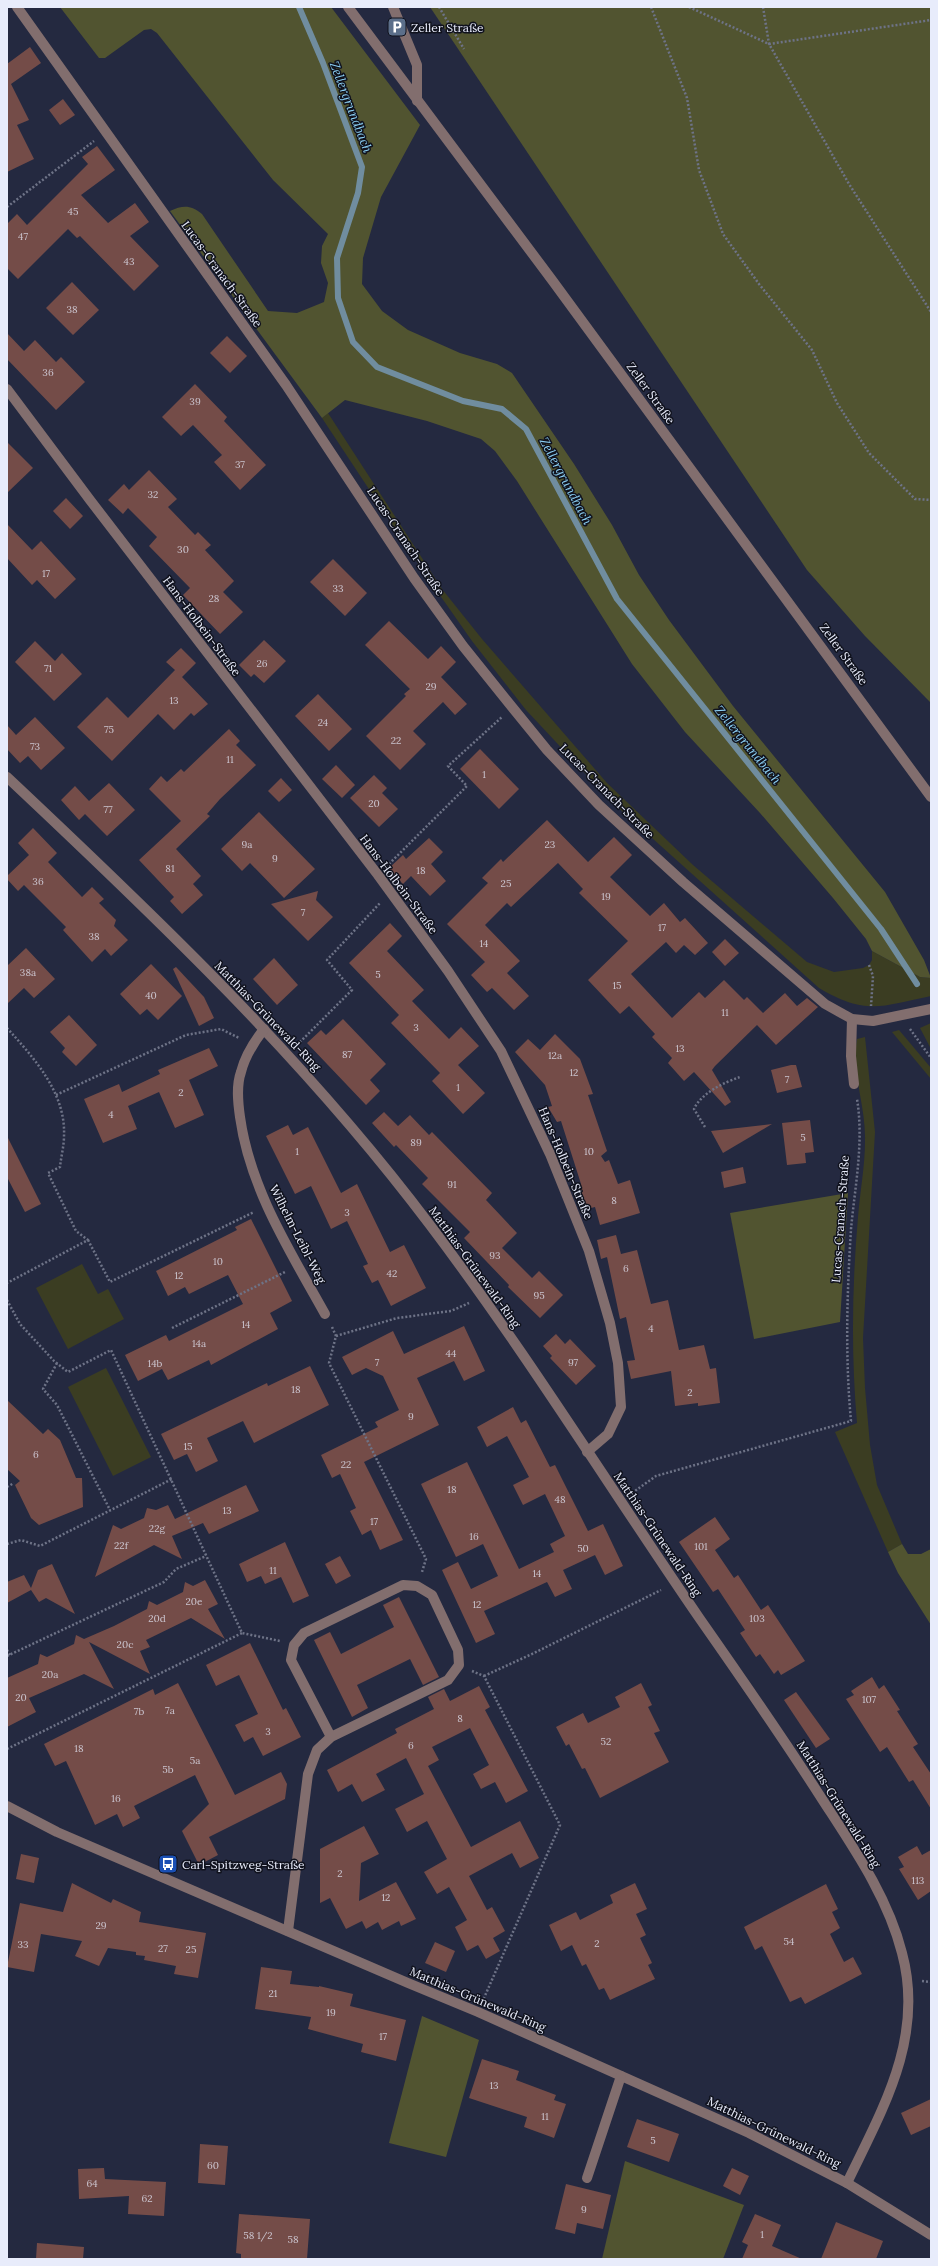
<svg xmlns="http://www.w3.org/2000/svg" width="938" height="2266" font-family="Lora,serif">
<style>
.green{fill:#3b3d22}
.forest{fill:#515430}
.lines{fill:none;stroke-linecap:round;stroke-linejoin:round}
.stream{stroke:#708d9f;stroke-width:6}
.building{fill:#744c48}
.path{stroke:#6e7387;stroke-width:2.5;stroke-dasharray:2 2;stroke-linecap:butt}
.minor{stroke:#826e6e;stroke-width:10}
.labels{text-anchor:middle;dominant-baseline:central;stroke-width:3;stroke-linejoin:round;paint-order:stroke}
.number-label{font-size:10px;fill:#cbc4ce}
.poi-label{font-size:12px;fill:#e8ecfb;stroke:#10121d;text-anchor:start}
.street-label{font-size:12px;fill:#e8ecfb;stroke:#10121d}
.water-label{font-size:13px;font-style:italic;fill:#8bcff3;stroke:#10121d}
</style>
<rect width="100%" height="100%" fill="#242940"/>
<g class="green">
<path d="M328 413 442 589 482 639 607 783 693 865 807 962 834 972 863 968 869 965 872 960V951L920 977 931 978V996C882 1006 866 1016 819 988L613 803 526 710 472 641 425 574 322 418Z"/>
<polygon points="931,1023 931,1049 920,1028"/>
<polygon points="899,1030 931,1068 931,1079 892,1032"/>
<path d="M865 1037 875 1132 863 1338 865 1388 870 1445 877 1485 902 1544 888 1552 835 1432 857 1423C851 1354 852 1286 858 1217 860 1191 865 1166 865 1141 866 1106 851 1073 857 1039Z"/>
<polygon points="82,1264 98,1294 108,1289 124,1319 68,1349 36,1288"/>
<polygon points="106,1368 151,1457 113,1476 68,1387"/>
</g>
<g class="forest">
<path d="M60 7H331L420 125 381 197 363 258 362 284 382 311 408 330 460 353 497 364 512 373 574 464 612 525 639 575 669 620 733 706 885 892 924 960 931 978 920 977 872 951 866 939 833 898 760 813 685 732 632 664 517 481 495 451 481 439 427 421 345 400 322 418 170 211C183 205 191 205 202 214L268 311 297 313 324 302 328 283 321 263 322 246 328 234 273 180 157 33 151 29 144 30 105 58H99Z"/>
<polygon points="430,7 931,7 931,703 865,636 807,570"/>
<polygon points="848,1193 840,1322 754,1339 730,1213"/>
<polygon points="902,1544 908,1554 921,1554 931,1549 931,1625 898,1573 888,1552"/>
<polygon points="422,2016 479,2040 446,2157 389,2143"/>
<polygon points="625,2161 744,2205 723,2259 602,2259"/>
</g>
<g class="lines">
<polyline class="stream" points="299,7 323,63 362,167 358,193 337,258 338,298 353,342 377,367 463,401 502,409 526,429 617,599 881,929 917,984"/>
</g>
<g class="building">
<polygon points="30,47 41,63 11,84 29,120 17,125 34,159 7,172 7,64"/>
<polygon points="63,99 75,115 60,125 49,110"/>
<polygon points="97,146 115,170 81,195 108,223 135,203 149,222 130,236 159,266 134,291 80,236 77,238 68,229 18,279 7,268 7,224 17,214 27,225 88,164 82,157"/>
<polygon points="72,282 99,310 73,335 46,308"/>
<polygon points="7,333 24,351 35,340 56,362 61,357 85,382 56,410 7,359"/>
<polygon points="227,336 247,356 230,373 210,353"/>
<polygon points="195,384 227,417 224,421 266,465 240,490 214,462 222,455 193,425 181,436 162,417"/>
<polygon points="7,442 33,468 7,493"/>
<polygon points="149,470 177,499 168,507 195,535 198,532 211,545 205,550 234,581 223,592 243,612 220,634 183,595 190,588 149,546 157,537 128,508 123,514 108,500 124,484 129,490"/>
<polygon points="66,498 83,516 70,529 53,511"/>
<polygon points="7,524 32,550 41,541 76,579 55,599 37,580 32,585 7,558"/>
<polygon points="333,559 367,593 345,616 310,582"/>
<polygon points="389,621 428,659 441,646 456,662 441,677 467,704 455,715 443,702 413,731 426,744 400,770 366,736 406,696 404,694 410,689 365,645"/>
<polygon points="264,640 286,661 264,683 254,674 251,677 239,665"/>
<polygon points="35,641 55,661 62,653 82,674 54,701 15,662"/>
<polygon points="181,648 196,663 182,677 208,704 194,716 191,713 174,730 158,714 112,761 77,727 107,697 128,718 175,670 166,662"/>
<polygon points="318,694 352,729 329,751 295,716"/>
<polygon points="35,717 65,748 41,770 28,756 20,763 7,749 7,725 16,735"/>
<polygon points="229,729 240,741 236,745 256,765 220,799 207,814 210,816 176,849 201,876 193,884 203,895 182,914 170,901 174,897 139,860 181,821 149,789 161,776 167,782 181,769 184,772"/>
<polygon points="480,749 519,789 499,809 460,769"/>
<polygon points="336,765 355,785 342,798 322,779"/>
<polygon points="374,775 387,788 382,793 398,809 379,827 350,798"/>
<polygon points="281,778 292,790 279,802 268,791"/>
<polygon points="109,783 135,810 107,836 85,814 79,820 61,800 75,786 89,801"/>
<polygon points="259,812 315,869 284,898 250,863 242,871 221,849"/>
<polygon points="547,820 588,862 614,837 632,855 610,877 650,916 664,903 680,922 685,918 708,943 695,955 684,945 676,953 666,942 631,974 672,1018 699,992 705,998 724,980 744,1000 747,997 763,1013 785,993 797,1006 807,998 818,1007 776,1045 757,1025 715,1066 712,1070 731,1102 725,1106 694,1072 684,1081 668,1063 672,1058 652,1037 655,1034 629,1006 620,1014 588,980 628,941 579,893 583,889 558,863 511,907 507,903 485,925 520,961 507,973 529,996 514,1010 492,988 487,992 471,975 485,962 447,924 488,883 482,878 501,859 503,862"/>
<polygon points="33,828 57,853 48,862 82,897 92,887 104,899 99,903 116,920 114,926 128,940 111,956 105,949 92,962 63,930 66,927 24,885 18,891 7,879 7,876 29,855 18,843"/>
<polygon points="429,838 443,852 431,864 446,881 430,896 411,876 403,884 388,869 403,855 406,859"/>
<polygon points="318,891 316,900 333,917 308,941 271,904"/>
<polygon points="390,923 402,936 387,951 424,990 412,1001 449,1039 461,1027 479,1046 458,1065 485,1093 463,1114 432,1081 440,1073 391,1023 399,1015 349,963"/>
<polygon points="725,939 739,953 725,966 712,952"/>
<polygon points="26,948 55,979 34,998 24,988 7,1004 7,966"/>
<polygon points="274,958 298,985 277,1005 253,979"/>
<polygon points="151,964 182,996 158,1020 147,1009 140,1015 120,994"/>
<polygon points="176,967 204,997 214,1018 199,1026 173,969"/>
<polygon points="69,1015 97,1045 76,1066 62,1052 65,1048 50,1032"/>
<polygon points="343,1019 386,1064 370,1080 380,1091 366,1105 307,1043 321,1030 326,1035"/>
<polygon points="555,1034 580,1059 593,1094 588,1095 607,1151 601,1156 605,1162 609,1160 618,1184 630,1180 640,1213 600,1225 595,1207 587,1209 579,1184 581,1184 561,1121 557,1122 548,1107 552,1106 545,1085 515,1052 528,1039 540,1050"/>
<polygon points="209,1048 218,1066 189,1080 204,1115 175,1128 159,1092 128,1106 137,1129 103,1143 84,1099 119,1084 122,1092 160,1074 158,1070"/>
<polygon points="791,1065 796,1065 802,1087 777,1093 771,1070"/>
<polygon points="384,1112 398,1126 410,1115 429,1135 432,1132 492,1193 486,1200 517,1233 502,1248 532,1278 539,1271 563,1295 540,1318 508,1287 509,1285 464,1238 470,1232 422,1184 428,1178 396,1145 394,1147 372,1123"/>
<polygon points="810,1120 814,1152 805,1153 806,1163 787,1165 782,1123"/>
<polygon points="772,1124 723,1153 711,1131"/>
<polygon points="288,1125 293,1135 308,1127 341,1193 357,1184 390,1252 404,1245 426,1288 391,1306 378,1280 372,1283 363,1266 368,1264 347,1221 331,1229 311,1186 295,1194 266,1136"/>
<polygon points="7,1136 41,1204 25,1212 7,1177"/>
<polygon points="743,1167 746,1183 724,1188 721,1172"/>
<polygon points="251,1219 292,1301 270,1313 278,1329 211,1365 209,1360 168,1380 162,1369 138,1381 125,1355 166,1335 169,1341 243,1304 228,1275 189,1294 185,1287 168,1296 156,1271 237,1230 235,1227"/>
<polygon points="616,1235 621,1254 637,1250 651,1304 668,1300 679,1350 704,1345 710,1369 716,1368 720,1403 698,1406 698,1403 675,1406 671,1371 631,1379 627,1361 635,1360 626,1317 620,1319 607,1257 610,1256 601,1259 597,1240"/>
<polygon points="464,1326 485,1371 464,1381 454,1361 417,1378 439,1425 364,1462 403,1540 380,1550 371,1530 362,1535 350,1511 356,1508 340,1474 332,1478 321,1455 378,1427 375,1422 399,1410 383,1376 366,1368 352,1375 342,1357 393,1331 404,1354"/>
<polygon points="556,1334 565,1344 570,1339 596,1366 576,1385 550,1358 552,1356 543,1346"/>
<polygon points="310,1366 329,1405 254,1443 243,1421 207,1438 218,1461 196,1472 187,1454 174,1460 161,1434 267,1383 268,1386"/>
<polygon points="7,1400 43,1434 48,1429 60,1440 76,1478 82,1478 83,1507 39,1525 31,1518 15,1485 20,1481 7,1469"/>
<polygon points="513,1407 521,1423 526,1420 550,1467 555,1465 588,1531 603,1524 623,1566 605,1575 595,1555 563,1570 572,1589 555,1597 547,1582 484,1611 495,1634 476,1643 442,1570 458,1562 471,1589 498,1576 483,1544 456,1557 421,1484 467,1462 519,1569 554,1552 550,1544 565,1536 545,1494 523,1505 513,1485 529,1477 507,1436 487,1447 477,1427"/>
<polygon points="246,1485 259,1511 209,1534 203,1523 172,1536 182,1559 154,1545 95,1577 113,1525 121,1529 144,1518 147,1508 156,1510 168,1505 175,1519"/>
<polygon points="715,1517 730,1539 715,1550 734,1578 738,1575 761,1610 768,1605 805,1661 781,1675 778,1670 774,1674 760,1654 756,1657 740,1633 745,1630 718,1589 713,1592 679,1542"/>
<polygon points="285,1542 309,1596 293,1603 281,1577 265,1584 261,1576 247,1582 239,1564"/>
<polygon points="340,1556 351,1576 336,1584 325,1564"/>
<polygon points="52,1564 75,1614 46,1598 39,1602 31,1590 7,1603 7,1582 24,1575 31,1588 38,1570"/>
<polygon points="205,1580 218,1604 208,1609 225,1639 191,1618 146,1640 150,1647 140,1651 150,1674 89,1642 114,1689 84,1674 29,1698 36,1712 7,1727 7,1678 38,1664 40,1654 47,1657 74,1644 76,1635 84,1639 114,1626 147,1609 149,1601 157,1605 183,1592 185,1582 193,1586"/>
<polygon points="399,1597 439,1677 423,1685 410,1659 357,1685 368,1708 352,1717 314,1640 330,1632 341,1654 394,1627 383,1605"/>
<polygon points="250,1643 283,1710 286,1708 301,1737 263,1756 253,1737 244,1742 235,1725 258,1714 239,1675 216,1686 206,1665"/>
<polygon points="872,1677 879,1689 884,1685 900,1710 897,1711 918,1744 913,1747 931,1774 931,1809 913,1780 909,1782 887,1747 880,1752 846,1699 854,1695 851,1691"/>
<polygon points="178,1683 235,1795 281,1772 287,1784 285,1799 209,1837 218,1855 199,1865 182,1831 209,1804 195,1775 134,1806 140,1818 123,1827 117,1814 95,1825 66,1761 55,1766 44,1744 153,1689 155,1695"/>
<polygon points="641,1683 652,1705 648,1707 660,1731 654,1733 669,1762 600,1798 585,1768 582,1769 569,1744 566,1746 556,1727 583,1713 588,1723 620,1707 615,1697"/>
<polygon points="479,1686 490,1707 485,1710 528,1791 506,1803 495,1782 481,1789 473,1774 489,1765 470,1728 432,1747 439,1760 428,1766 471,1847 520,1821 539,1858 520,1868 512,1853 469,1876 487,1910 492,1907 505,1931 493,1938 500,1951 486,1959 478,1945 467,1951 455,1927 467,1920 449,1887 437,1894 424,1872 447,1859 427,1821 407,1832 395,1809 424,1794 406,1758 376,1774 385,1790 362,1802 352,1784 338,1792 327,1770 397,1733 395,1729 434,1709 428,1697 444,1689 450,1701"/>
<polygon points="796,1692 830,1739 816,1748 784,1700"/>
<polygon points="364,1826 379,1854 361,1863 359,1901 396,1882 416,1919 401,1926 399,1921 382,1930 378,1922 366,1929 362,1921 346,1929 330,1898 320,1903 320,1849"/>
<polygon points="917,1846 922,1855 931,1850 931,1891 918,1900 899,1869 904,1867 898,1857"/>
<polygon points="21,1854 39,1858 34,1883 16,1879"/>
<polygon points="72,1883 111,1903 113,1899 141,1912 139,1922 206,1933 198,1978 174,1974 176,1966 144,1960 145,1956 136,1955 136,1952 108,1948 99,1966 75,1956 82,1941 41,1934 34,1972 7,1967 20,1903 63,1912"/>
<polygon points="635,1883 647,1909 636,1914 646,1935 640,1938 652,1963 648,1965 655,1979 610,2000 604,1988 599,1990 586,1964 582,1966 572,1945 561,1951 549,1925 576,1912 580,1920 613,1903 610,1895"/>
<polygon points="826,1884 838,1909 832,1912 840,1928 830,1934 844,1962 853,1957 862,1974 805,2004 801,1997 790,2002 762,1946 755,1950 744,1927"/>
<polygon points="435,1942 455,1951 446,1972 425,1963"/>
<polygon points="261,1967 292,1971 290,1984 319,1987 319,1986 353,1994 350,2006 406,2020 396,2061 361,2052 363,2044 308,2029 311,2017 255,2009"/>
<polygon points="482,2059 519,2071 516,2080 556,2095 554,2100 566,2104 554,2138 524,2127 527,2117 469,2098"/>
<polygon points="931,2099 931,2126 911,2135 901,2113"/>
<polygon points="637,2119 679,2134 669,2162 627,2147"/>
<polygon points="200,2144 228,2146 225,2185 198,2183"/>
<polygon points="104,2168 105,2179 166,2182 164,2216 128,2214 129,2196 79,2199 78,2169"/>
<polygon points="732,2168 749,2176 740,2195 723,2186"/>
<polygon points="566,2184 611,2195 603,2229 577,2223 575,2234 555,2229"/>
<polygon points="239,2214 310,2219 307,2259 241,2259 241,2254 236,2253"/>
<polygon points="755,2214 781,2225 772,2246 802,2259 742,2259 748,2245 742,2242"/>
<polygon points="836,2222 883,2241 876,2259 821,2259"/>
<polygon points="37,2243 84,2247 83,2259 36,2259"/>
</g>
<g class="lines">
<g class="path">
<polyline points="439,7 464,49"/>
<polyline points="651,7 687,98 699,170 723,234 759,284 812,350 837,403 869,453 915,499 931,500"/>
<polyline points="689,7 769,44 931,20"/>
<polyline points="763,7 769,44 849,184 931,312"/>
<polyline points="7,207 94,141"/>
<polyline points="389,864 467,786 448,766 502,717"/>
<polyline points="869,965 873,976 871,1006"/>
<path d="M7 1028C34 1058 66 1093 64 1136 64 1146 61 1157 60 1167L48 1173 76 1231 88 1240 7 1283"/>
<polyline points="910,1029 931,1058"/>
<polyline points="297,1045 352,990 327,960 380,903"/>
<polyline points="56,1095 186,1035 221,1029 239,1038"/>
<path d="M705 1127 694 1109C701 1093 725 1082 740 1077"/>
<polyline points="88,1240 110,1282 254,1212"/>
<polyline points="7,1300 20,1324 54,1361 68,1372 111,1350 242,1633 280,1641"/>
<polyline points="332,1327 336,1336 329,1363 426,1559 422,1572"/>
<polyline points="172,1328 285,1272"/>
<polyline points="336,1336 397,1318 451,1311 469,1303"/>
<polyline points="57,1363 43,1389 57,1405 110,1510"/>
<polyline points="7,1487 14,1483"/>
<path d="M632 1493 656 1476 851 1421C845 1357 847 1293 851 1229 855 1186 864 1142 857 1099"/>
<polyline points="7,1544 21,1540 40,1546 172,1479"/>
<polyline points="7,1650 10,1655"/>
<polyline points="7,1656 164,1582 176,1569 206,1556"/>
<polyline points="472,1671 484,1676 560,1825 484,1998"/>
<polyline points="484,1676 532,1654 661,1590"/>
<polyline points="7,1749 242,1633"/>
<polyline points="922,1981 931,1982"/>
</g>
<g class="minor">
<polyline points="17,7 286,385 414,578 463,646 512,707 547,750 599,805 683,882 825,1004 852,1019 873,1021 931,1009"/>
<polyline points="348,7 552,280 931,797"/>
<polyline points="393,7 417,65 417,101"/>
<polyline points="7,389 90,500 378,875 448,971 501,1051 550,1154 589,1251 610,1323 618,1363 621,1407 608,1434 587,1452"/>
<path d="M7 777C157 918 306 1060 430 1225 526 1352 610 1488 700 1619 742 1679 783 1738 822 1799 853 1847 888 1897 902 1953 925 2038 882 2110 847 2183"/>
<polyline points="852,1019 851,1056 854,1084"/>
<path d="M264 1029C254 1042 245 1056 241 1072 236 1086 238 1103 240 1117 250 1189 290 1251 325 1314"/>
<polyline points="7,1806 57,1832 408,1983 478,2012 749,2133 847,2183 931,2235"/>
<polyline points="288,1931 308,1774 317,1750 331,1737 448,1680 459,1665 458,1650 432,1595 417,1586 403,1585 304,1633 294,1645 291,1660 331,1737"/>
<polyline points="587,2178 621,2076"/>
</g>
</g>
<defs>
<symbol id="parking-square" viewBox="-11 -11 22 22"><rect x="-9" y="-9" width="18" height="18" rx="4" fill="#5c6f8a" stroke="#10121d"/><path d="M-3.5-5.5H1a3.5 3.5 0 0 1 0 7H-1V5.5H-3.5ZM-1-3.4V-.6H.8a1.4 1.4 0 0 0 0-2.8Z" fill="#fff"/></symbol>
<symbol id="bus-square" viewBox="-11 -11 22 22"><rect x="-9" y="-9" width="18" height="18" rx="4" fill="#1a4fb4" stroke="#10121d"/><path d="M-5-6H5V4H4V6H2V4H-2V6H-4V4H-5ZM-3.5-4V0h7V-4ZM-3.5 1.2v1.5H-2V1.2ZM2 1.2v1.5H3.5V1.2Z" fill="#fff"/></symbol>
</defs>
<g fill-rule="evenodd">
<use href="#parking-square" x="386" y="16" width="22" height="22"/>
<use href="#bus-square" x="157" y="1853" width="22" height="22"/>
</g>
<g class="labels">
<g class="number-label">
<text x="73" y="211">45</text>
<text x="23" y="236">47</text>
<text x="129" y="261">43</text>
<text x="72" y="309">38</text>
<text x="48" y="372">36</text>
<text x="195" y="401">39</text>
<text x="240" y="464">37</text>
<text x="153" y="494">32</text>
<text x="183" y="549">30</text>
<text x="46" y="573">17</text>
<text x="338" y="588">33</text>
<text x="214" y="598">28</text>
<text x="262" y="663">26</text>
<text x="48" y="668">71</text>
<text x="431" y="686">29</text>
<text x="174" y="700">13</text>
<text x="323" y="722">24</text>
<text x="109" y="729">75</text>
<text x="396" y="740">22</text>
<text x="35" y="746">73</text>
<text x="230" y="759">11</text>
<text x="484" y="774">1</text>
<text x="374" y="803">20</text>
<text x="108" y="809">77</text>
<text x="247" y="844">9a</text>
<text x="550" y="844">23</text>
<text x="275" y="858">9</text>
<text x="170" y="868">81</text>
<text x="421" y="870">18</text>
<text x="38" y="881">36</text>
<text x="506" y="883">25</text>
<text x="606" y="896">19</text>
<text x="303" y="912">7</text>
<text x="662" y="927">17</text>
<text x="94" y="936">38</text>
<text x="484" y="943">14</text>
<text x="28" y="972">38a</text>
<text x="378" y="974">5</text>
<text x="617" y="985">15</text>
<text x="151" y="995">40</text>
<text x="725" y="1012">11</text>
<text x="416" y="1027">3</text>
<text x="680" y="1048">13</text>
<text x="347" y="1054">87</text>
<text x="555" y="1055">12a</text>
<text x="574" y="1072">12</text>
<text x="787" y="1079">7</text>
<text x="458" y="1087">1</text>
<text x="181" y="1092">2</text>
<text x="111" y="1114">4</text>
<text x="803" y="1137">5</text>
<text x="416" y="1142">89</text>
<text x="297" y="1151">1</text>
<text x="589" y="1151">10</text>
<text x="452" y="1184">91</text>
<text x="614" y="1200">8</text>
<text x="347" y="1212">3</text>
<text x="495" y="1255">93</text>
<text x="218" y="1261">10</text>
<text x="626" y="1268">6</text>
<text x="392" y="1273">42</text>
<text x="179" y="1275">12</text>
<text x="539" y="1295">95</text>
<text x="246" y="1324">14</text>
<text x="651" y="1328">4</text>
<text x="199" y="1343">14a</text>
<text x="451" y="1353">44</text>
<text x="377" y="1362">7</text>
<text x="573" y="1362">97</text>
<text x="155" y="1363">14b</text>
<text x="296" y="1389">18</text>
<text x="690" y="1392">2</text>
<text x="411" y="1416">9</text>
<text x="188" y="1446">15</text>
<text x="36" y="1454">6</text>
<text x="346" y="1464">22</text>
<text x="452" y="1489">18</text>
<text x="560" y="1499">48</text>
<text x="227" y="1510">13</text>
<text x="374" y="1521">17</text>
<text x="157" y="1528">22g</text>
<text x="474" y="1536">16</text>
<text x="121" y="1545">22f</text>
<text x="701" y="1546">101</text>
<text x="583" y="1548">50</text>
<text x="273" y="1570">11</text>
<text x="537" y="1573">14</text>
<text x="194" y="1601">20e</text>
<text x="477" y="1604">12</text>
<text x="157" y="1618">20d</text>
<text x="757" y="1618">103</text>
<text x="125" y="1644">20c</text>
<text x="50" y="1674">20a</text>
<text x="21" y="1697">20</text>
<text x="869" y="1699">107</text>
<text x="170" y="1710">7a</text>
<text x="139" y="1711">7b</text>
<text x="460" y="1718">8</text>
<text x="268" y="1731">3</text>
<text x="606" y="1741">52</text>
<text x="411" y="1745">6</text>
<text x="79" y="1748">18</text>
<text x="195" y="1760">5a</text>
<text x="168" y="1769">5b</text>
<text x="116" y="1798">16</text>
<text x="340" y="1873">2</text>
<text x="918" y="1880">113</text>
<text x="386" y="1897">12</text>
<text x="101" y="1925">29</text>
<text x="789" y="1941">54</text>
<text x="597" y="1943">2</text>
<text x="23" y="1944">33</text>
<text x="163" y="1948">27</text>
<text x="191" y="1949">25</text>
<text x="273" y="1993">21</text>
<text x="331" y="2012">19</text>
<text x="383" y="2036">17</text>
<text x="494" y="2085">13</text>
<text x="545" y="2116">11</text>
<text x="653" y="2140">5</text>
<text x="213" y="2165">60</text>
<text x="92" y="2183">64</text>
<text x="147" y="2198">62</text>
<text x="584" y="2209">9</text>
<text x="762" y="2234">1</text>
<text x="258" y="2235">58 1/2</text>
<text x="293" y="2239">58</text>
</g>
<g class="poi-label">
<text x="411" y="27">Zeller Straße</text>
<text x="182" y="1864">Carl-Spitzweg-Straße</text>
</g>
<g class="street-label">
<text transform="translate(222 274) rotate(54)">Lucas-Cranach-Straße</text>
<text transform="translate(651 393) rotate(54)">Zeller Straße</text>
<text transform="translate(406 541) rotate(56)">Lucas-Cranach-Straße</text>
<text transform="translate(202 626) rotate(53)">Hans-Holbein-Straße</text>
<text transform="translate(844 654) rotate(54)">Zeller Straße</text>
<text transform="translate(607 791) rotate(45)">Lucas-Cranach-Straße</text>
<text transform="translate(399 884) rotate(53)">Hans-Holbein-Straße</text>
<text transform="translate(268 1016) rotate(46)">Matthias-Grünewald-Ring</text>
<text transform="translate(566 1163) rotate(67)">Hans-Holbein-Straße</text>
<text transform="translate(840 1219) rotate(-86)">Lucas-Cranach-Straße</text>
<text transform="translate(298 1234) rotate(63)">Wilhelm-Leibl-Weg</text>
<text transform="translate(475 1267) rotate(54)">Matthias-Grünewald-Ring</text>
<text transform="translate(658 1534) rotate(56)">Matthias-Grünewald-Ring</text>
<text transform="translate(839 1804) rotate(58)">Matthias-Grünewald-Ring</text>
<text transform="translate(478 1999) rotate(23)">Matthias-Grünewald-Ring</text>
<text transform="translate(774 2132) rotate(26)">Matthias-Grünewald-Ring</text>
</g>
<g class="water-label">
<text transform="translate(351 107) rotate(69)">Zellergrundbach</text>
<text transform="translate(566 481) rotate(62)">Zellergrundbach</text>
<text transform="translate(748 745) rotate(51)">Zellergrundbach</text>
</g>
</g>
<rect width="938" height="2266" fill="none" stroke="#e8ecfb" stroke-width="16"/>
</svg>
